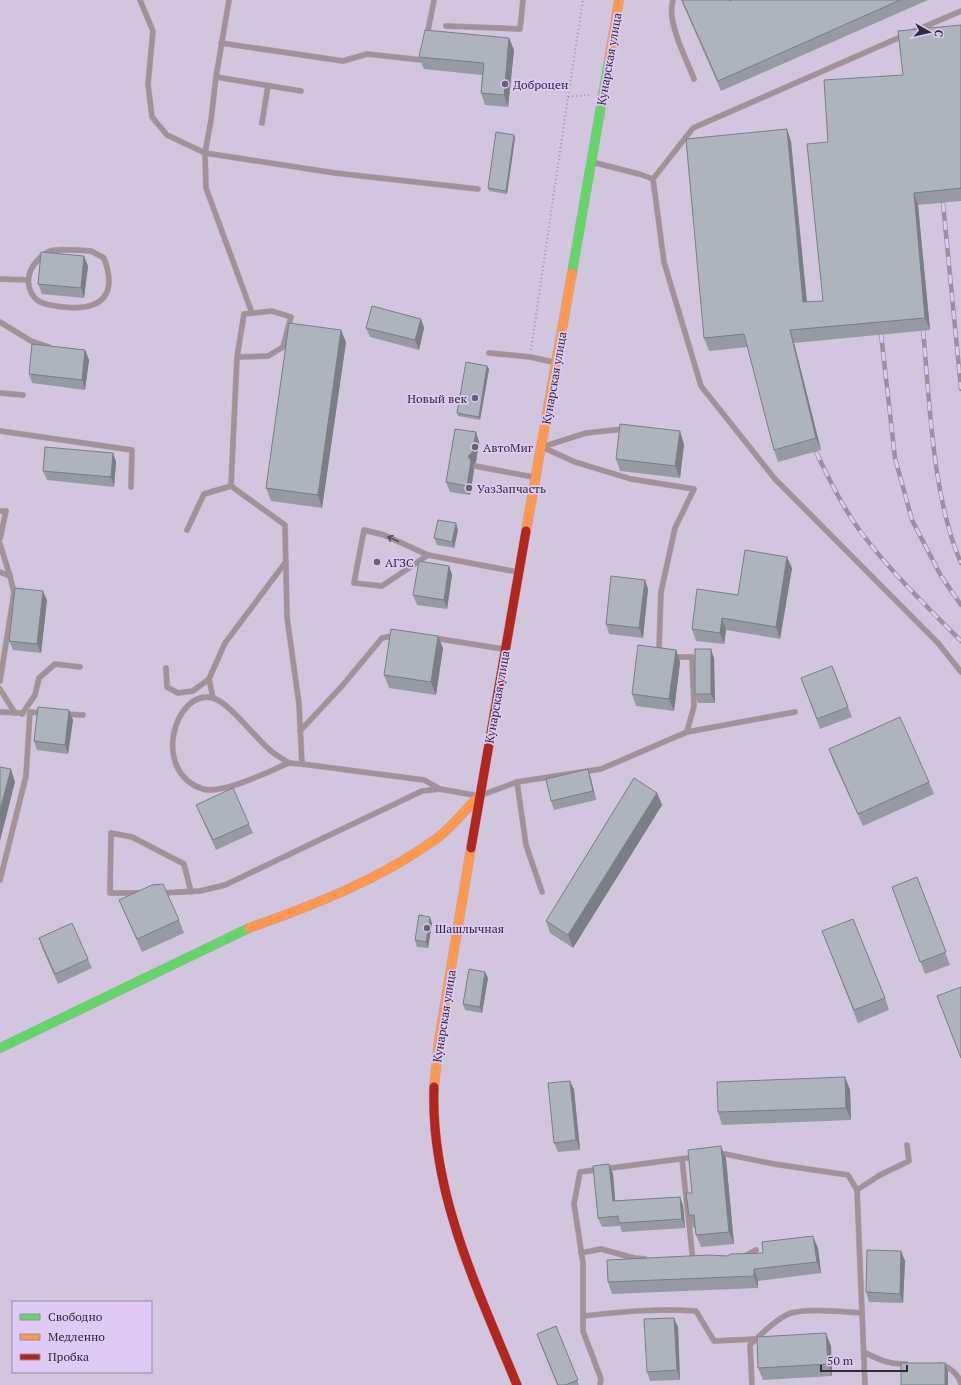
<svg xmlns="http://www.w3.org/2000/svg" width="961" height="1385" font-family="'PT Serif',serif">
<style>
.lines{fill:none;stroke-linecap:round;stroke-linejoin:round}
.lane-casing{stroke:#aea5b8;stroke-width:6}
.fast-casing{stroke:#aea5b8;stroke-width:10}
.slow-casing{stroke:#aea5b8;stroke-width:10}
.jam-casing{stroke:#aea5b8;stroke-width:10}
.path{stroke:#a1959e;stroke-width:2;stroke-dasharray:1 3;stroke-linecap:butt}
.lane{stroke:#a29197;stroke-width:5}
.fast{stroke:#63d668;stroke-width:9}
.slow{stroke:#ff974d;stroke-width:9}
.jam{stroke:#b3261e;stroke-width:9}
.rail-casing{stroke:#9d909d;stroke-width:4.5}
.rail{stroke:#decaf4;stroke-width:3;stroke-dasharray:9;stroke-linecap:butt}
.wall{fill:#969ba3}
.shaded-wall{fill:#7a7e85}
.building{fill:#aeb4be;stroke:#7a7e85}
.oneway{stroke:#594e5b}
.poi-dot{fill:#6a6173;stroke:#decaf4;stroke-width:1.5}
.labels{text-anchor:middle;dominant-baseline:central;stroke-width:3.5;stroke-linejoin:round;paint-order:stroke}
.street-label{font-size:12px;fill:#322a3a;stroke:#decaf4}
.poi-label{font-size:12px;fill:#322a3a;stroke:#decaf4;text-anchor:start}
</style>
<rect width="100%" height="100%" fill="#d1c6dd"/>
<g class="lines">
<defs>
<g id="lane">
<polyline points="140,0 153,31 148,84 152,117 167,135 205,153 335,173 478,189"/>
<polyline points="229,0 216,77 301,91"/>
<path d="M673 0C666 21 686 58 694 79"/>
<polyline points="446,26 520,29 523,0"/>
<polyline points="912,32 961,11"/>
<polyline points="905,35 693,128 653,179 664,262 701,386 775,479 938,643 961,672"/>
<polyline points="427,36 434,0"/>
<polyline points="221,43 343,61 367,54 422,60 423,56"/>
<polyline points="216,77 211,120 205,153 206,188 252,313"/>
<polyline points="262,123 268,86"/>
<polyline points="592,162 639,174 653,179"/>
<path d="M75 250 91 251 104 258C118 296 101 311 63 307 55 306 43 305 37 300 27 291 26 277 33 266 47 247 53 250 75 250Z"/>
<polyline points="0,279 28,280"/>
<polyline points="0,322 31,341 49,347"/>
<polyline points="489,353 530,357 553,362"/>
<polyline points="0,393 23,395"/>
<polyline points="624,429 586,433 542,447 575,462 631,479 694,489 675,528 661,592 659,648 663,652"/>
<polyline points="0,431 132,450 131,487"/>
<polyline points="475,466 533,477"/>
<polyline points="231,486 237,357 244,314 272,311 291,317 283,347 268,356 237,357"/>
<polyline points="0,511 6,511 0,539"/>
<polyline points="187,530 204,494 231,486 285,525 287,617 299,704 302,764 424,780 440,789"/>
<polyline points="0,544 10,576"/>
<polyline points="428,555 382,586 354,583 364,530 384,535 428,555 517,572"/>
<polyline points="0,572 10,576 14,593 0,681"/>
<polyline points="434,638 503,649"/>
<polyline points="672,657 692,657 694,706 687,732"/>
<polyline points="166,668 167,687 178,693 193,691 209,679 225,643 285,563"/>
<polyline points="209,679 213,698"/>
<polyline points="0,689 15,713"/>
<polyline points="0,712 23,713"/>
<polyline points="22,714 35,695 39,678 55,664 80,667"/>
<polyline points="64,714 83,715"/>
<polyline points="300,731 342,686 382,638 396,635"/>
<path d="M289 763C283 759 277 756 271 751 256 739 230 703 213 698 175 688 150 772 203 789 220 794 257 777 273 770 278 768 284 764 290 763 293 763 298 764 302 764"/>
<polyline points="517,782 526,845 542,892"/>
<polyline points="0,880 26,776 30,712 44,713"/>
<polyline points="140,893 110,893 111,833 132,837 184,864 191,892"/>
<polyline points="162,893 200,891 225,885 422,791 440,789 479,796 517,782 601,769 687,732 795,712"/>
<polyline points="719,1154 725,1154 774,1164 848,1175 857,1190 865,1385"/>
<polyline points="682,1159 693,1261"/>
<polyline points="857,1190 880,1175 909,1161 907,1145"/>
<polyline points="581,1253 601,1249 634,1258 645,1259"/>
<polyline points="745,1256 756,1250"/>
<path d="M583 1316C620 1312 658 1308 696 1311L714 1341 756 1339"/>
<path d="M864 1352C877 1359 890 1365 906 1364"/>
<path d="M940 1365C949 1366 959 1375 961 1384"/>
<polyline points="600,1385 601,1379 583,1331 583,1263 574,1204 580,1172 695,1157"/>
<path d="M752 1385 750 1345C760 1335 778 1317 791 1313 811 1308 841 1312 862 1313"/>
</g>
<g id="fast">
<polyline points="572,273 609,60"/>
<polyline points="0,1048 249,928"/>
</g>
<g id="slow">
<polyline points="609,60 619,0"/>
<polyline points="526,531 572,273"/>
<path d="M249 928C314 905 379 880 436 839 451 828 465 810 479 796"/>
<polyline points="434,1087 439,1040 471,848"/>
</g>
<g id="jam">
<polyline points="471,848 526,531"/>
<path d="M434 1087C430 1192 478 1290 517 1385"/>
</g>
</defs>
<use href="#lane" class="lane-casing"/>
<use href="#fast" class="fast-casing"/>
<use href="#slow" class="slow-casing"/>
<use href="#jam" class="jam-casing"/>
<g class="path">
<polyline points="568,97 583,0"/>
<polyline points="531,350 568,97 589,95"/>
</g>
<use href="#lane" class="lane"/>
<use href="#fast" class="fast"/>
<use href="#slow" class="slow"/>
<use href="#jam" class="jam"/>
<defs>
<g id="rail">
<polyline points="943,203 961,389"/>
<path d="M923 330C930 403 932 496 961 563"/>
<polyline points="881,334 895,458 912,520 941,576 961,605"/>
<path d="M816 452C829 479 842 506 860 531 890 571 926 606 961 641"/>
</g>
</defs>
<use href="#rail" class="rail-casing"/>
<use href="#rail" class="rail"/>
</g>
<g class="wall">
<polygon points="681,0 729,0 730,1 732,0 928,0 721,91"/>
<polygon points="961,25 961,201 918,205 930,330 794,343 821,450 778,462 774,450 748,347 709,351 704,338 787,129 791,142 807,302 823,301 828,142 903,75"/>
<polygon points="509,38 514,50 508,107 485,105 481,93 482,75 424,69 419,57"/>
<polygon points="514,135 515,138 507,194 489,191 488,188"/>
<polygon points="88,266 84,298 42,294 38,284"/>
<polygon points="421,319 424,328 419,350 370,337 366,328"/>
<polygon points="346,342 322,508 271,501 266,488"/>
<polygon points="85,350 89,360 85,390 32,383 29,374"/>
<polygon points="487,366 489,369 480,420 458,416 457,413"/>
<polygon points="476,432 479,442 476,462 473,465 474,470 470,495 450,492 446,482"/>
<polygon points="684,444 680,478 620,471 616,459"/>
<polygon points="113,453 116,462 114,487 47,480 43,471"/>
<polygon points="458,530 454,548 437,545 434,538"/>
<polygon points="449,566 452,575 447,609 417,605 413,595"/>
<polygon points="792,568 780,639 726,630 724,644 696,641 692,629 738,595"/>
<polygon points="645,580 648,589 643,638 609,634 606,624"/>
<polygon points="47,600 41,653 13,650 9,641"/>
<polygon points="443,648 436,695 389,688 384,675"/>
<polygon points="676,650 680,662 674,711 636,706 632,694"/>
<polygon points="714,658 715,703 698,703 695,694"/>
<polygon points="832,666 852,717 820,729 801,678"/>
<polygon points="73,720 68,754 37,750 34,741"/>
<polygon points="829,749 929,782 934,794 863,826 833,761"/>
<polygon points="588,769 591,779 596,800 554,810 551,801"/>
<polygon points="657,793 662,805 573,948 550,933 546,921"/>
<polygon points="196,805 249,824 253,833 216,850"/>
<polygon points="917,877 950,965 925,974 892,887"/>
<polygon points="119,900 179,920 184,933 142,952 124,912"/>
<polygon points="432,923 428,948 417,947 415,940"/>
<polygon points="822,931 885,998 889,1010 858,1023"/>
<polygon points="39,938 88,959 92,968 58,984 42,948"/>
<polygon points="488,978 482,1013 465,1010 463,1004"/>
<polygon points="845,1077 850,1090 851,1120 722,1125 718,1112"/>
<polygon points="570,1081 574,1090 580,1150 558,1152 554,1143"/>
<polygon points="721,1146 726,1159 734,1244 701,1247 696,1235 695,1228 693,1228 689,1215 692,1193"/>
<polygon points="609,1164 613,1174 615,1201 680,1197 683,1206 685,1228 622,1232 620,1226 602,1227 598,1218"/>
<polygon points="818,1248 821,1273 758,1281 758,1288 612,1294 608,1282 727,1256"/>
<polygon points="901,1251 905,1261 903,1303 869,1302 866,1292"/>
<polygon points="556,1326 579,1385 557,1385 540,1343 537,1334"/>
<polygon points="678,1327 680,1380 650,1381 647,1372"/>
<polygon points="831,1346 832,1376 763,1380 758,1368"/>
</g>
<g class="shaded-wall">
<polygon points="509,38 514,50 508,107 504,95"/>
<polygon points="787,129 791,142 808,314 803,302"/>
<polygon points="514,135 515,138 507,194 506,191"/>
<polygon points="914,193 918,205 930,330 925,318"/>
<polygon points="84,256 88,266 84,298 81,288"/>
<polygon points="421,319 424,328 419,350 415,340"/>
<polygon points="341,330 346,342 322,508 318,495"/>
<polygon points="790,330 794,343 821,450 816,438"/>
<polygon points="85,350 89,360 85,390 82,380"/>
<polygon points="487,366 489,369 480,420 479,417"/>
<polygon points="680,431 684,444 680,478 675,466"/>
<polygon points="476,432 479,442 476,462 473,465 474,470 470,495 467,486 468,456"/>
<polygon points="113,453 116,462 114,487 111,477"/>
<polygon points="456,523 458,530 454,548 452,542"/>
<polygon points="787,557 792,568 780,639 776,627"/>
<polygon points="449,566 452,575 447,609 444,600"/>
<polygon points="645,580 648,589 643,638 639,628"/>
<polygon points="43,591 47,600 41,653 37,644"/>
<polygon points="722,618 726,630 724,644 720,633"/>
<polygon points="438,636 443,648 436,695 431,682"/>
<polygon points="711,649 714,658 715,703 711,694"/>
<polygon points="676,650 680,662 674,711 669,699"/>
<polygon points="69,710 73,720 68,754 65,745"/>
<polygon points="11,769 15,782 0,841 0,810"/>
<polygon points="588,769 591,779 596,800 593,791"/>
<polygon points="657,793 662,805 573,948 568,935"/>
<polygon points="430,917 432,923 428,948 426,942"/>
<polygon points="485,972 488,978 482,1013 480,1007"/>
<polygon points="845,1077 850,1090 851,1120 846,1108"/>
<polygon points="570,1081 574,1090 580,1150 576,1140"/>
<polygon points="721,1146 726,1159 734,1244 729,1232"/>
<polygon points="609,1164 613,1174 616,1210 613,1201"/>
<polygon points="680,1197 683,1206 685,1228 682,1219"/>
<polygon points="813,1236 818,1248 821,1273 817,1262"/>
<polygon points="901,1251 905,1261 903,1303 900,1294"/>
<polygon points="754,1269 758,1281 758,1288 754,1276"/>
<polygon points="674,1318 678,1327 680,1380 677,1370"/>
<polygon points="826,1333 831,1346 832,1376 828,1364"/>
<polygon points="945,1363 948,1372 948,1385 945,1385"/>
</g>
<g class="building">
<polygon points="682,0 729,0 730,1 732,0 900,0 718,81"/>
<polygon points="961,25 961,188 914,193 925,318 790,330 816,438 774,450 744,334 704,338 686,139 787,129 803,302 823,301 807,144 828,142 824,80 903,75 898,31"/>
<polygon points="425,30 509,38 504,95 481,93 484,63 419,57"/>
<polygon points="496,132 514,135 506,191 488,188"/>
<polygon points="41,252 84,256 81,288 38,284"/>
<polygon points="372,306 421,319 415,340 366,328"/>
<polygon points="289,323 341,330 318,495 266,488"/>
<polygon points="32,344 85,350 82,380 29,374"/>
<polygon points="466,362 487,366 479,417 457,413"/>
<polygon points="620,424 680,431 675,466 616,459"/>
<polygon points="455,429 476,432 472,453 468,456 471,461 467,486 446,482"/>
<polygon points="45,447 113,453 111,477 43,471"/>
<polygon points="438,520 456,523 452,542 434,538"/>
<polygon points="745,550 787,557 776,627 722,618 720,633 692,629 697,589 738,595"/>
<polygon points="419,561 449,566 444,600 413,595"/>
<polygon points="611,576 645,580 639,628 606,624"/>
<polygon points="15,588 43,591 37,644 9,641"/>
<polygon points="391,629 438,636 431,682 384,675"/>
<polygon points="638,645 676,650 669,699 632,694"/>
<rect x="695" y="649" width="16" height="45"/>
<polygon points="832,666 848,707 817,719 801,678"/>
<polygon points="38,707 69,710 65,745 34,741"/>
<polygon points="900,717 929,782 858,814 829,749"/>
<polygon points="0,767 11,769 0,810"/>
<polygon points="588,769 593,791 551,801 546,779"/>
<polygon points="634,778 657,793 568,935 546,921"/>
<polygon points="233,788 249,824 213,840 196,805"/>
<polygon points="917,877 946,952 920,962 892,887"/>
<polygon points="163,884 179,920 137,939 119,900 152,885"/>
<polygon points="419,915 430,917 426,942 415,940"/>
<polygon points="853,919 885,998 854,1010 822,931"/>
<polygon points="72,923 88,959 55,974 39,938"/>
<polygon points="469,969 485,972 480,1007 463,1004"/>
<polygon points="961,987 961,1058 937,996"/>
<polygon points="845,1077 846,1108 718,1112 717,1082"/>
<polygon points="570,1081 576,1140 554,1143 548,1083"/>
<polygon points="721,1146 729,1232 696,1235 694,1215 689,1215 686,1193 692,1193 688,1150"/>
<polygon points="609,1164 613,1201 680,1197 682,1219 619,1223 618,1216 598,1218 593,1166"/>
<polygon points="813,1236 817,1262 754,1269 754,1276 608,1282 607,1260 709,1255 727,1256 731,1254 763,1253 762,1242"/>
<polygon points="867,1250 901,1251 900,1294 866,1292"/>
<polygon points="674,1318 677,1370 647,1372 644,1319"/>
<polygon points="556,1326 578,1380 565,1385 558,1385 537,1334"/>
<polygon points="826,1333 828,1364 758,1368 757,1337"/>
<rect x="901" y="1363" width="44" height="22"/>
</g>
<defs><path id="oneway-shaft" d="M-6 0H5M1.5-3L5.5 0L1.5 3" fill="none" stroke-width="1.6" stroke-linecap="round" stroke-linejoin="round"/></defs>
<use class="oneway" href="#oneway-shaft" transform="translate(393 539) rotate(-155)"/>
<g class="poi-dot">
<circle cx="505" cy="84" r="4"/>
<circle cx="475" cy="398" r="4"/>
<circle cx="475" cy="447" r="4"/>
<circle cx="469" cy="488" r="4"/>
<circle cx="377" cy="562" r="4"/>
<circle cx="427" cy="928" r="4"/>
</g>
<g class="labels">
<g class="street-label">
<text transform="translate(609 59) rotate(-80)">Кунарская улица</text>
<text transform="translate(554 378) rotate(-80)">Кунарская улица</text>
<text transform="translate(497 697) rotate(-80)">Кунарская улица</text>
<text transform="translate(444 1016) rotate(-81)">Кунарская улица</text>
</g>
<g class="poi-label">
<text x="513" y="84">Доброцен</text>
<text x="467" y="398" text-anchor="end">Новый век</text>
<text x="483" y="447">АвтоМиг</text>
<text x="477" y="488">УазЗапчасть</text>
<text x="385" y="562">АГЗС</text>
<text x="435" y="928">Шашлычная</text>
</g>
</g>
<rect x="12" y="1301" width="140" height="72" fill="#decaf4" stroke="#998aaa"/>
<rect x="20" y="1314" width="20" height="6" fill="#63d668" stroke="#998aaa"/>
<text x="48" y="1321" font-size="12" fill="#322a3a">Свободно</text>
<rect x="20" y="1334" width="20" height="6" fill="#ff974d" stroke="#998aaa"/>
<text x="48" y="1341" font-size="12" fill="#322a3a">Медленно</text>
<rect x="20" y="1354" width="20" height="6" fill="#b3261e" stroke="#998aaa"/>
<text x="48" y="1361" font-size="12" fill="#322a3a">Пробка</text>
<g transform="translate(929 32) rotate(98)" stroke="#decaf4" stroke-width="3" paint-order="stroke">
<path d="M0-3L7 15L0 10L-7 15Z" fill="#322a3a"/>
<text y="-6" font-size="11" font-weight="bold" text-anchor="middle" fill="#322a3a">С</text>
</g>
<path d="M821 1365v6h86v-6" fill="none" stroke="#322a3a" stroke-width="2"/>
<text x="827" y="1365" font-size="12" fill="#322a3a" stroke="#decaf4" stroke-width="3" paint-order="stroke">50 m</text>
</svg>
